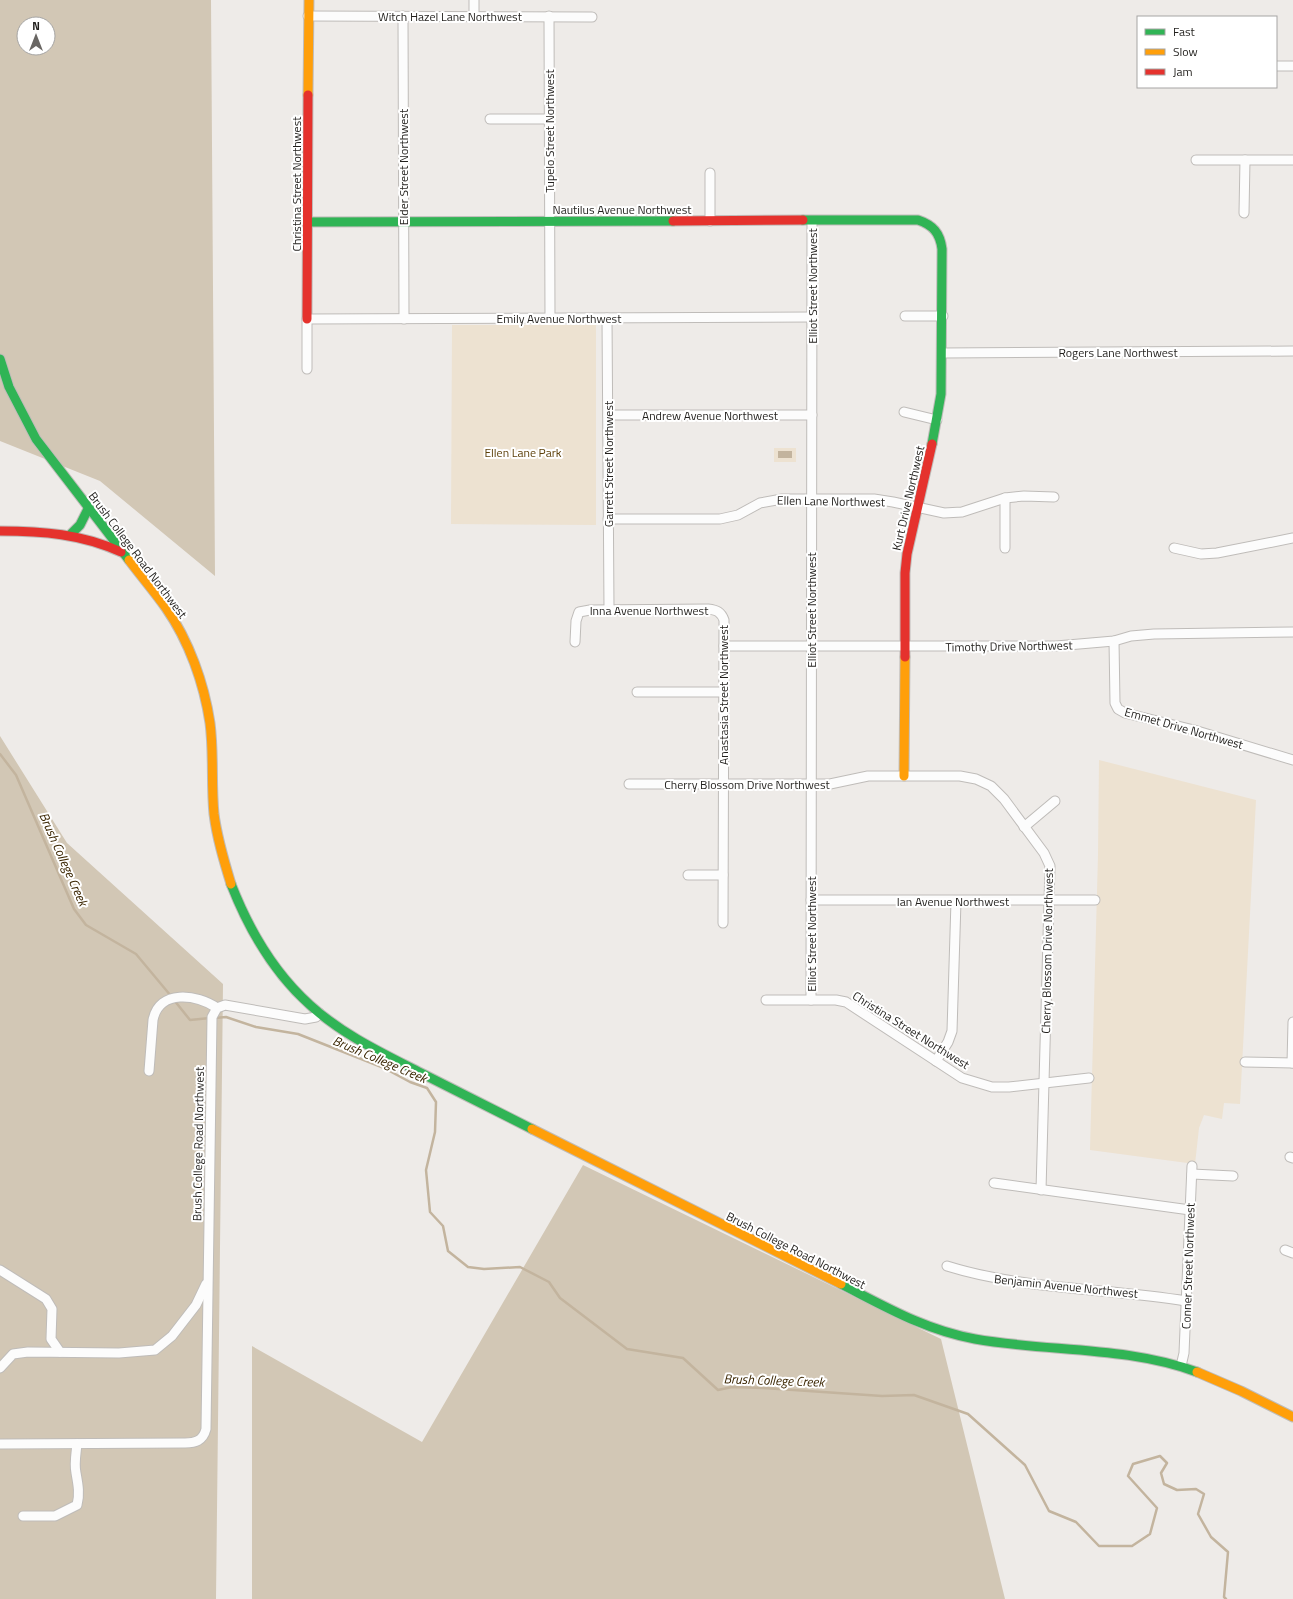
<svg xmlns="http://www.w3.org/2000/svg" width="1293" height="1599" font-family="'Titillium Web',sans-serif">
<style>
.green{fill:#ede2d1}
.forest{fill:#d2c7b5;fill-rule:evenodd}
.water{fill:#c3b49e}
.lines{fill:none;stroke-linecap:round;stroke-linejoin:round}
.stream{stroke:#c3b49e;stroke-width:2.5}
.street-casing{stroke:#bfbcb9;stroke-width:11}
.fast-casing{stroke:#bfbcb9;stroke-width:11}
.slow-casing{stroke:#bfbcb9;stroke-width:11}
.jam-casing{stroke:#bfbcb9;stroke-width:11}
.street{stroke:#fcfcfc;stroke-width:9}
.fast{stroke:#30b455;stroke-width:9}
.slow{stroke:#ff9f0a;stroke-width:9}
.jam{stroke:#e5322d;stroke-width:9}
.labels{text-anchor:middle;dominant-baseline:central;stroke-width:4;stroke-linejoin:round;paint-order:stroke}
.street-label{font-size:12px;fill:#211f1c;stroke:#fff}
.park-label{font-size:12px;fill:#5c3f08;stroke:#fff}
.water-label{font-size:13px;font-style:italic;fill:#3a2500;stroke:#fff}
</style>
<rect width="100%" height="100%" fill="#eeebe8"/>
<g class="green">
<polygon points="452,325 596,325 596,525 451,524"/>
<rect x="774" y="448" width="22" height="14"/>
<polygon points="1099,760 1256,800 1240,1104 1224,1103 1222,1119 1204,1115 1199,1128 1195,1164 1090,1150 1098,855"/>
</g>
<g class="forest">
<path d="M0 0H211L215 576 100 481 0 441ZM24 24H48V48H24Z"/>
<polygon points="0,736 67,843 223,984 216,1599 0,1599"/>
<polygon points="583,1165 941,1339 1005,1599 252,1599 252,1346 422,1442"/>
</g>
<rect class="water" x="778" y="451" width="14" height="7"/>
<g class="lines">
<g class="stream">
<polyline points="0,754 16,775 74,909 86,925 136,954 171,996"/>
<polyline points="174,1000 190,1020 210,1018"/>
<polyline points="215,1018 226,1017 256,1027 298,1034 384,1068 410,1082 427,1088 436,1102 435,1132 426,1170 430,1212 443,1226 448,1251 468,1267 484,1269 520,1267 549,1282 560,1298 627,1349 683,1358 718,1390 732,1387 764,1388 882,1396 914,1395 968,1414 1025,1465 1049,1511 1076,1522 1099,1546 1132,1546 1150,1534 1157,1508 1128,1476 1133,1464 1160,1456 1167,1463 1161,1473 1164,1484 1177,1490 1196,1489 1204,1494 1198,1514 1211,1537 1228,1552 1224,1597 1226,1599"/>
</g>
<defs>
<g id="street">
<polyline points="474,0 474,16"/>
<polyline points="308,16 592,17"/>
<polyline points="403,16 404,319"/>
<polyline points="549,16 550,318"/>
<polyline points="1276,66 1293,66"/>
<polyline points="490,119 549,119"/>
<polyline points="1196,160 1293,160"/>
<polyline points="710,173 710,221"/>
<polyline points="1244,213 1245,160"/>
<polyline points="905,316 943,316"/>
<polyline points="607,318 609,609"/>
<polyline points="943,353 1293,351"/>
<polyline points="307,369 307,319 812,317"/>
<polyline points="904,412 937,420"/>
<polyline points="608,415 812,415"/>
<polyline points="1005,498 1005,548"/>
<polyline points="608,519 720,519 738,515 760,503 782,499 874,499 893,502 944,513 962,512 1005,498 1024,496 1054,497"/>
<polyline points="1174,548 1201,554 1217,553 1293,538"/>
<polyline points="1114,641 1115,703 1118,709 1125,713 1194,730 1293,760"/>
<path d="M575 642 576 621 579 612 590 610 708 609C717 610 721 612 724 620L723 923"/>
<polyline points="724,646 1056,646 1114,641 1131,636 1154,634 1293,632"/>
<polyline points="637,692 723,692"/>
<polyline points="629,784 830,784 868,776 960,776 976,779 991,786 1004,799 1044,853 1050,866 1041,1190"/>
<polyline points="1024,827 1055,801"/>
<polyline points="688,875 723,875"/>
<polyline points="811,900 1095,900"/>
<polyline points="766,1000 836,1000 846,1002 962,1078 992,1087 1009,1087 1089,1078"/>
<polyline points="811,1000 812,221"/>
<polyline points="936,1061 948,1042 952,1031 956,901"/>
<polyline points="1245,1062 1293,1063"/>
<polyline points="1292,1063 1293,1022"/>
<path d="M149 1071 153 1020C159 989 197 994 217 1008"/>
<polyline points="1290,1157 1293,1158"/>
<polyline points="1192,1174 1233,1176"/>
<polyline points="994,1183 1190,1210"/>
<polyline points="1285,1250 1293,1253"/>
<path d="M947 1266C1024 1290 1107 1288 1186 1301"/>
<polyline points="0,1270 46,1299 52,1309 51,1339 60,1352"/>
<polyline points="1181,1366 1184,1353 1192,1166"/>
<polyline points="0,1368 13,1354 28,1352 119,1353 155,1350 172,1336 196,1305 206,1284"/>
<path d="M0 1444 185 1443C195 1443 203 1441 206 1429L212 1017 217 1008 225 1005 305 1019 316 1017 319 1013"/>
<path d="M23 1516H55L77 1505C80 1494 78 1484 76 1473 74 1464 76 1454 77 1444"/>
</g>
<g id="fast">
<path d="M803 220H918C933 225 940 233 942 249L941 394 932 444"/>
<polyline points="307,222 673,221"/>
<polyline points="0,359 9,387 36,439 129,560"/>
<polyline points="71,534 80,525 88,509"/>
<path d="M231 884C249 930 273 972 310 1005 343 1035 382 1053 421 1073 458 1092 495 1110 532 1129"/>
<path d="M841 1284C886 1307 925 1330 975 1339 1049 1352 1126 1346 1197 1372"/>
</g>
<g id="slow">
<polyline points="308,95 309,0"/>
<path d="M129 560C141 576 154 591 166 608 189 641 204 683 210 723 214 753 211 784 214 814 217 838 224 861 231 884"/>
<polyline points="904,776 905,657"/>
<polyline points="532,1129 841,1284"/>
<polyline points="1197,1372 1241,1391 1293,1417"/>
</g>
<g id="jam">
<polyline points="673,221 803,220"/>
<polyline points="307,319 308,95"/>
<path d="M0 531C42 531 82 534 121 552"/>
<polyline points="905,657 905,573 907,554 932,444"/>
</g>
</defs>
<use href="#street" class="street-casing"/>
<use href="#fast" class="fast-casing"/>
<use href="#slow" class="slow-casing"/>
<use href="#jam" class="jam-casing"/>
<use href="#street" class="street"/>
<use href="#fast" class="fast"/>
<use href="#slow" class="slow"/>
<use href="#jam" class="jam"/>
</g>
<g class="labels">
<g class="street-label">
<text x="450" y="16">Witch Hazel Lane Northwest</text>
<text transform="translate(549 131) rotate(-90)">Tupelo Street Northwest</text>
<text transform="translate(403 167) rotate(-90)">Elder Street Northwest</text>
<text transform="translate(296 184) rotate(-90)">Christina Street Northwest</text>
<text x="622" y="209">Nautilus Avenue Northwest</text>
<text transform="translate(812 286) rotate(-90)">Elliot Street Northwest</text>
<text x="559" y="318">Emily Avenue Northwest</text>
<text x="1118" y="352">Rogers Lane Northwest</text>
<text x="710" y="415">Andrew Avenue Northwest</text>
<text transform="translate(608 464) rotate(-90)">Garrett Street Northwest</text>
<text transform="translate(908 498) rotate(-77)">Kurt Drive Northwest</text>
<text transform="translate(831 501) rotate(1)">Ellen Lane Northwest</text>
<text transform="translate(138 555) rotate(53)">Brush College Road Northwest</text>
<text x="649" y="610">Inna Avenue Northwest</text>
<text transform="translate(811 610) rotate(-90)">Elliot Street Northwest</text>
<text transform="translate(1009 646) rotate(-1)">Timothy Drive Northwest</text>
<text transform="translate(723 695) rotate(-90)">Anastasia Street Northwest</text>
<text transform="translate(1184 728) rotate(16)">Emmet Drive Northwest</text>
<text x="747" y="784">Cherry Blossom Drive Northwest</text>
<text x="953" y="901">Ian Avenue Northwest</text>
<text transform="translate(811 934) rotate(-90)">Elliot Street Northwest</text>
<text transform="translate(1047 951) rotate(-89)">Cherry Blossom Drive Northwest</text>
<text transform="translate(911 1030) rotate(32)">Christina Street Northwest</text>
<text transform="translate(198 1144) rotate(-89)">Brush College Road Northwest</text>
<text transform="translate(796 1250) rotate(27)">Brush College Road Northwest</text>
<text transform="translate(1188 1266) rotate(-88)">Conner Street Northwest</text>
<text transform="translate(1066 1286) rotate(6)">Benjamin Avenue Northwest</text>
</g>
<g class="park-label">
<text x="523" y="452">Ellen Lane Park</text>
</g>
<g class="water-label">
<text transform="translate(64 859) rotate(66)">Brush College Creek</text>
<text transform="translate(380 1059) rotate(23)">Brush College Creek</text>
<text transform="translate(774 1380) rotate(2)">Brush College Creek</text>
</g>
</g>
<rect x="1137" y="16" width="140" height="72" fill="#ffffff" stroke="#a6a5a4"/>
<rect x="1145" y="29" width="20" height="6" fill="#30b455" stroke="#a6a5a4"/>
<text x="1173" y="36" font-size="12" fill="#211f1c">Fast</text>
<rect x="1145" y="49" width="20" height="6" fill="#ff9f0a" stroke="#a6a5a4"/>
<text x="1173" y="56" font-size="12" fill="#211f1c">Slow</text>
<rect x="1145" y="69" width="20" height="6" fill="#e5322d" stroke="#a6a5a4"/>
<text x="1173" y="76" font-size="12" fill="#211f1c">Jam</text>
<g transform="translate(36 36)"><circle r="19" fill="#ffffff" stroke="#a6a5a4"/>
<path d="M0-3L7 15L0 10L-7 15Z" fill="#696663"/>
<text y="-6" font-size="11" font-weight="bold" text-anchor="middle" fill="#211f1c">N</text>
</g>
</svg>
